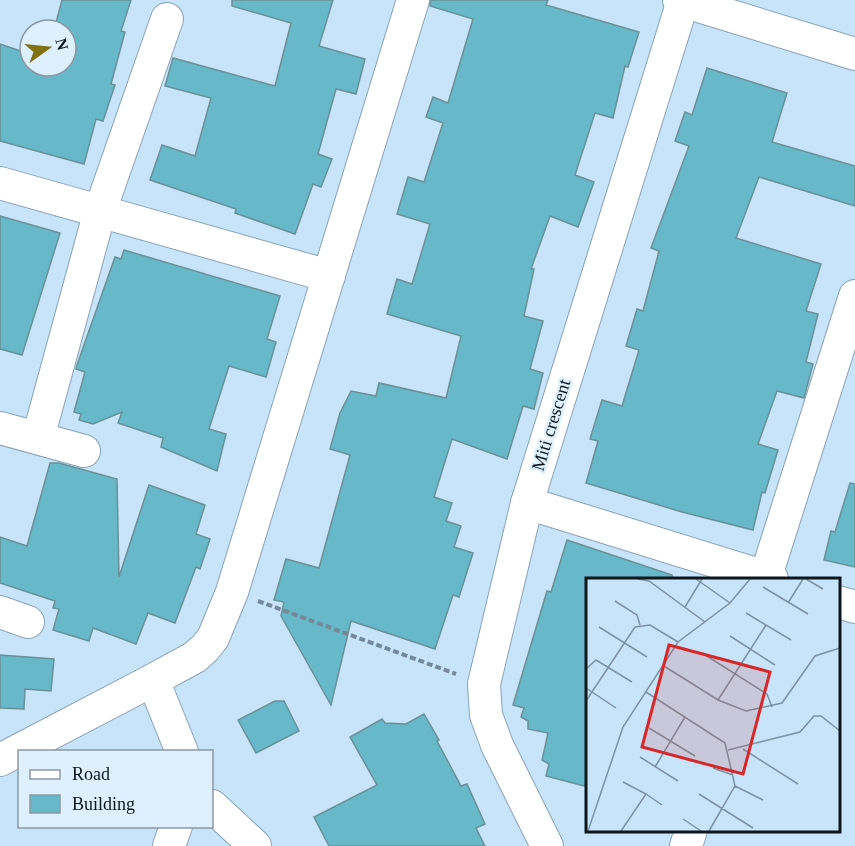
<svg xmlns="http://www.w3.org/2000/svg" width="855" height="846" font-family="'Times New Roman',serif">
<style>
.building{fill:#67b9c9;stroke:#6a9098;stroke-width:1.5}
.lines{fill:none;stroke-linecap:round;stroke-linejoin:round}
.minor-casing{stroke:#87a3b7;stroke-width:34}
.path{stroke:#758a99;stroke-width:4;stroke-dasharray:6 3;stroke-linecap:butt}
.minor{stroke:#fff;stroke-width:32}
.labels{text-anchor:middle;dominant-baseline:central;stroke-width:5;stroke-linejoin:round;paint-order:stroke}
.street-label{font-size:18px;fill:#0b161d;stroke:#def0fd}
.inset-road{fill:none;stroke:#7c92a2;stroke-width:1.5}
.view{fill:#d62828;fill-opacity:0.15;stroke:#d62828;stroke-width:3}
.inset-edge{fill:none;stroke:#0b161d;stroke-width:3}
</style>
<rect width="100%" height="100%" fill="#c7e4fa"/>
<g class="building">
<polygon points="62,0 131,0 121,31 125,32 111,84 115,85 103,121 96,119 84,164 0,141 0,44 30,54 30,66 66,66 66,30 54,30"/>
<polygon points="232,0 333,0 319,46 365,59 356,94 336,89 318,154 332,159 321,187 313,184 295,234 235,213 236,209 150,180 162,145 195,156 211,98 165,86 173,58 275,86 291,23 232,6"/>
<polygon points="430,0 548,0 546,5 639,32 628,67 625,66 613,118 595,113 575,175 594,182 578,227 550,216 531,269 534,269 524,316 543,321 530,369 543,373 534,409 523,406 507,459 452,439 434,497 452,503 446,521 461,526 454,547 473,553 459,597 453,595 435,649 351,621 331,705 281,616 284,602 274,600 286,559 319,568 350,455 330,449 340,413 351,391 376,396 379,383 446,398 461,336 387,314 397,279 412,284 430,224 397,214 408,177 424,182 443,123 426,117 433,97 448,103 473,19 430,6"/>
<polygon points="707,68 787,93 772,142 855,166 855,206 759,177 736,238 821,264 806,311 818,314 806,362 813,364 804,398 777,391 758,444 778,450 765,493 762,492 753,530 682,512 586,483 598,441 590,439 602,400 622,406 639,350 626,346 637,309 643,311 659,251 651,248 689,146 675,141 685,112 692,115"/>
<polygon points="0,216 60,233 22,355 0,349"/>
<polygon points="124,250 280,296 267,339 276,342 266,377 229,366 209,429 226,434 217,471 161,447 163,438 118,423 122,412 93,424 79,420 81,414 74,412 85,372 76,369 77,365 115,257 121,259"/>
<polygon points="50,463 59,463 117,479 119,577 149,485 205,505 196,534 210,539 200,569 196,567 175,623 148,613 136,644 93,628 89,641 53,630 59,609 53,608 55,601 0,583 0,537 27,546"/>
<polygon points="850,483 855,484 855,567 824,560 831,531 835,532"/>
<polygon points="567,540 672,575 672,579 588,579 588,787 546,776 549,764 542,760 548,733 528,729 528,721 521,717 524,708 513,705 547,591 551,592"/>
<polygon points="0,655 54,659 51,691 25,689 24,709 0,708"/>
<polygon points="275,701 284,701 299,731 256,753 238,720"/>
<polygon points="424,714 439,740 437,741 461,786 467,784 485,824 476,828 485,846 329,846 314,817 377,785 350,737 382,719 385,723 406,724"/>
</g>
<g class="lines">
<defs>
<g id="minor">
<polyline points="679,0 855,54"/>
<polyline points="0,183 329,276"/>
<polyline points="0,428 84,451"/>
<polyline points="38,438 100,211 167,19"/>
<polyline points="527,503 772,579"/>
<polyline points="765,579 855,296"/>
<polyline points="838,602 855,607"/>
<polyline points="0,612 28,622"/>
<polyline points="153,680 182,752"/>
<polyline points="0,760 153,680 195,657 205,648 213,638 232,592 413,0"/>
<polyline points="212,806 255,846"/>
<polyline points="169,846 176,826"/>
<polyline points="547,846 497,745 486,715 484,684 527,503 683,1"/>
<polyline points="686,846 691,830"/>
</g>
</defs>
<use href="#minor" class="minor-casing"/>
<polyline class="path" points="258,601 456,674"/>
<use href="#minor" class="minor"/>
</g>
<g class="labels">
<g class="street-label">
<text transform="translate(551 425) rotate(-73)">Miti crescent</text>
</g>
</g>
<g transform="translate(586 578)">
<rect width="254" height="254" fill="#c7e4fa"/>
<path class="inset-road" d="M52 1 63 3 119 44M110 1 144 25M220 1 237 11M177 9 222 36M29 23 51 37 54 47M202 25 217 1M99 29 116 1M160 35 205 62M13 49 61 79M144 58 189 87M116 75 181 116 186 129M78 88 132 122 160 133 196 125 229 78 254 70M0 91 10 82 46 104M0 110 30 130M60 114 139 165 149 208 123 253M132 122 180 47M0 123 49 49 64 47 92 64M63 150 109 178M157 171 212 206M142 172 214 154 228 138H235L254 153M54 179 92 203M69 189 99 139M127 190 147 197M149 208 177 222M60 216 76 227M113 216 167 250M97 241 115 253M2 253 37 149 92 64 144 25 164 1M35 253 60 216 37 204"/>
<path class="view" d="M83 67 184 94 157 196 56 169Z"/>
<rect width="254" height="254" class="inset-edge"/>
</g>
<rect x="18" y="750" width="195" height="78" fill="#def0fd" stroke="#8a99a3" stroke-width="1.5"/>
<rect x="30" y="770" width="30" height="9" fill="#ffffff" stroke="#8a99a3" stroke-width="1.5"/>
<text x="72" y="780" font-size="18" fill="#0b161d">Road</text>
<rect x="30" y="795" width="30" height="18" fill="#67b9c9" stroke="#8a99a3" stroke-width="1.5"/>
<text x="72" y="810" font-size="18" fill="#0b161d">Building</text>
<g transform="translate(48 48) rotate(75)"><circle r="28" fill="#def0fd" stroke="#8a99a3" stroke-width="1.5"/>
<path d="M0-4.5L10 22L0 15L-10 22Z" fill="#817111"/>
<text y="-9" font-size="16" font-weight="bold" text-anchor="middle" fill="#0b161d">N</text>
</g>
</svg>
